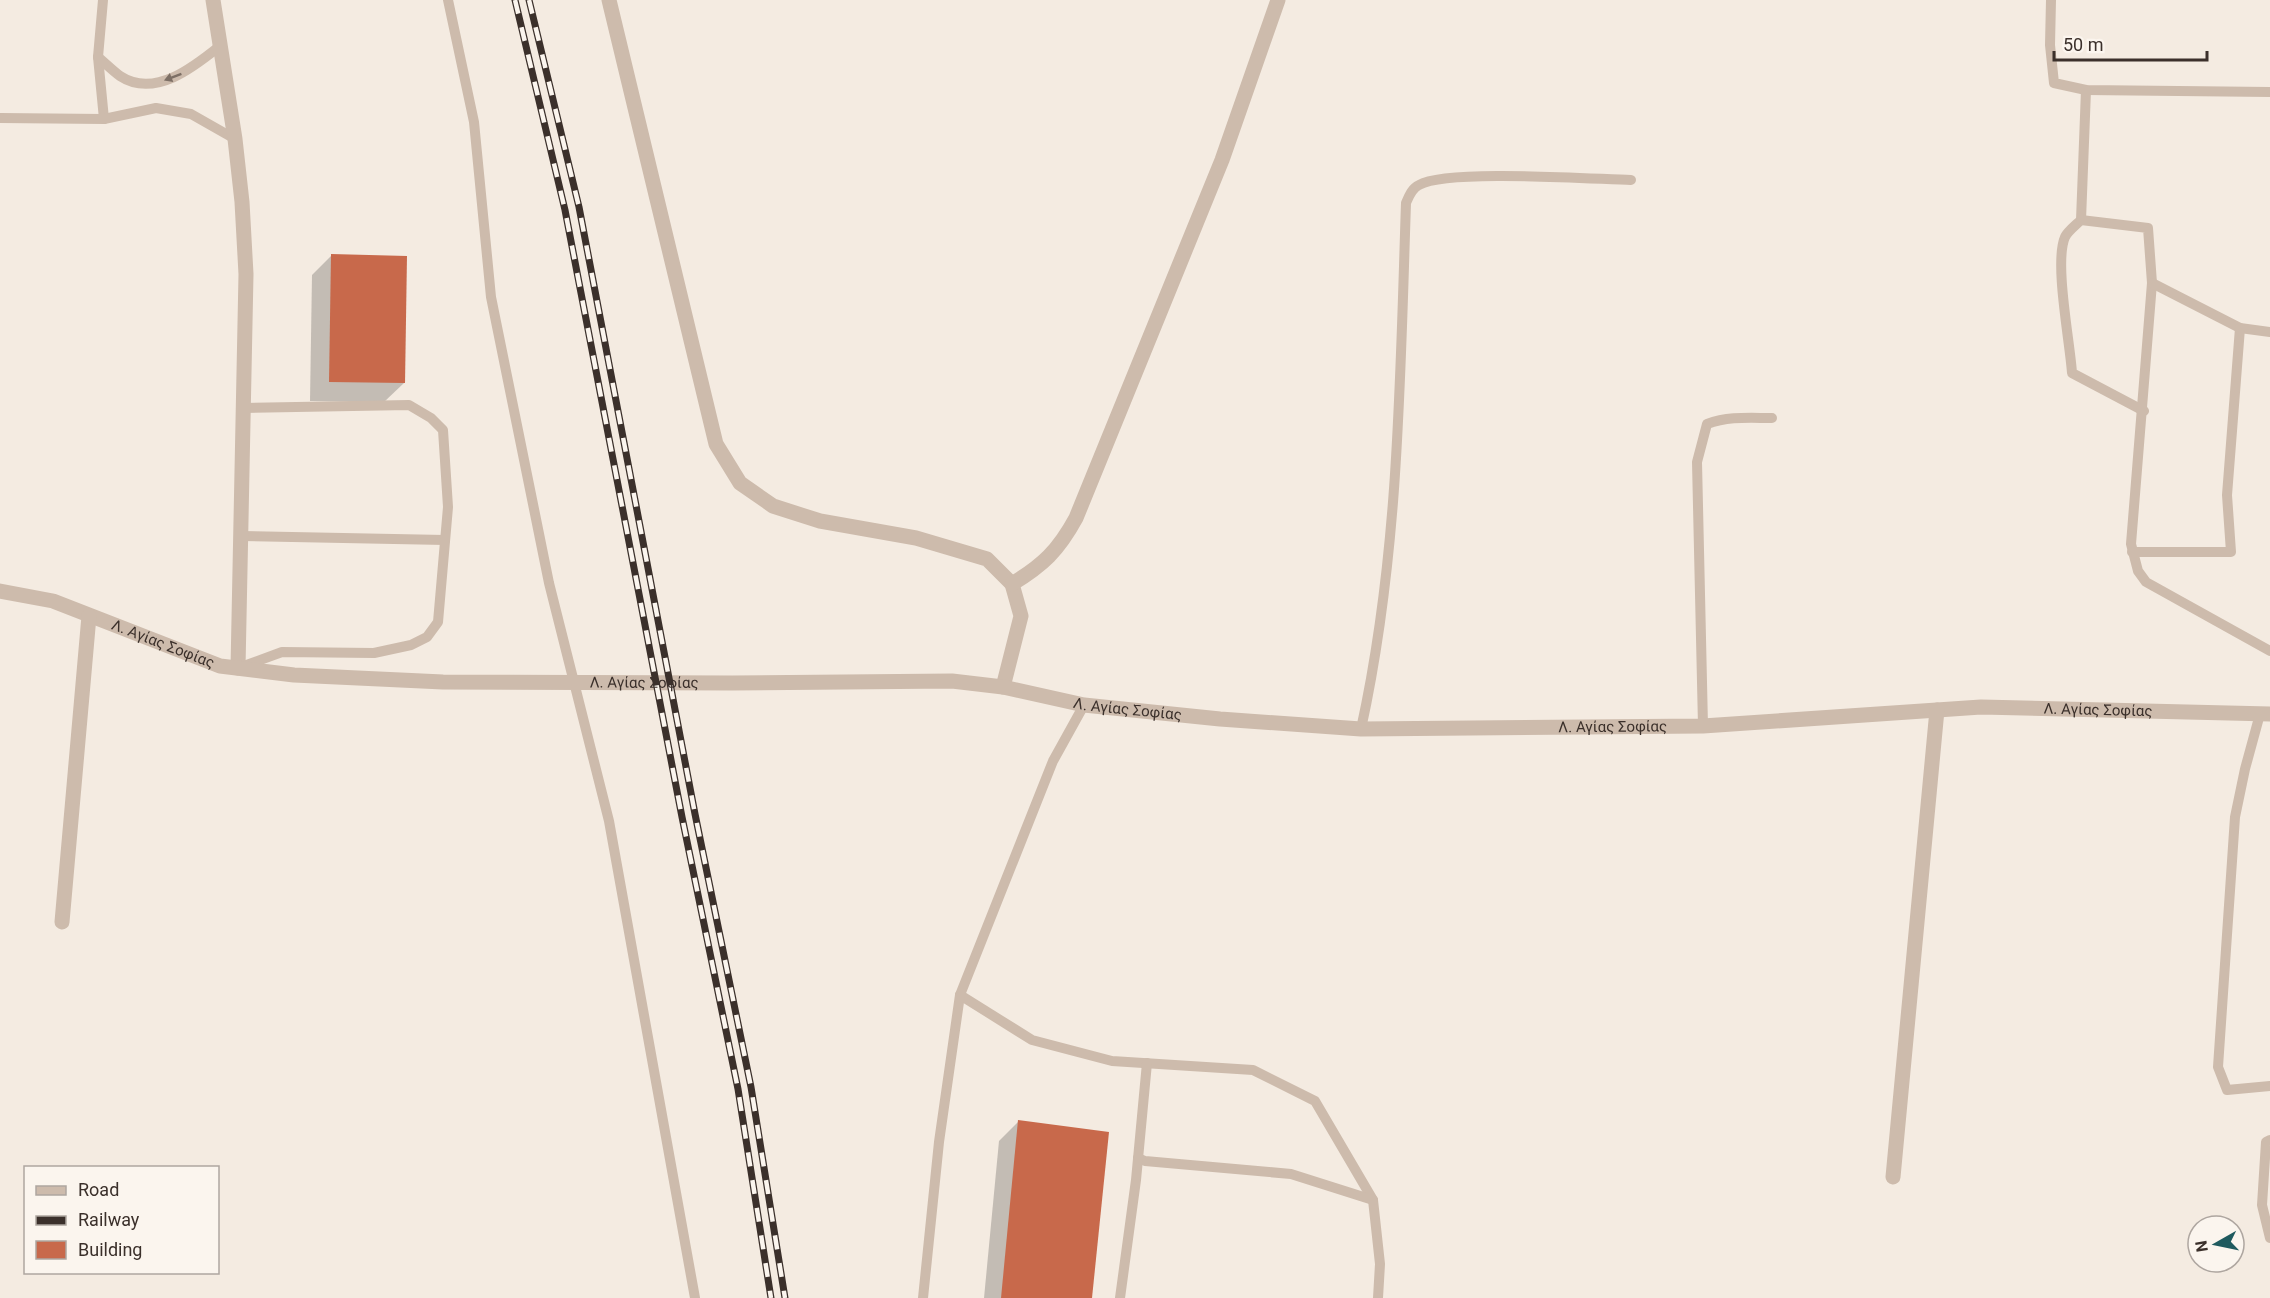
<svg xmlns="http://www.w3.org/2000/svg" width="2270" height="1298" font-family="Roboto,sans-serif">
<style>
.shadow{fill:#0003}
.building{fill:#c8694b}
.lines{fill:none;stroke-linecap:round;stroke-linejoin:round}
.service{stroke:#cdbbac;stroke-width:10}
.minor{stroke:#cdbbac;stroke-width:15}
.rail-casing{stroke:#3b302b;stroke-width:7}
.rail{stroke:#fbf5ee;stroke-width:4.5;stroke-dasharray:14;stroke-linecap:butt}
.oneway{fill:#7d6f65}
.labels{text-anchor:middle;dominant-baseline:central;stroke-width:6;stroke-linejoin:round;paint-order:stroke}
.street-label{font-size:15px;fill:#3b302b;stroke:#fbf5ee}
</style>
<rect width="100%" height="100%" fill="#f4ebe1"/>
<g class="shadow">
<polygon points="331,256 404,383 384,402 310,401 312,275"/>
<polygon points="1018,1122 1091,1298 984,1298 999,1141"/>
</g>
<g class="building">
<polygon points="331,254 407,256 405,383 329,382"/>
<polygon points="1018,1120 1109,1132 1092,1298 1001,1298"/>
</g>
<g class="lines">
<g class="service">
<polyline points="103,0 98,57 104,119"/>
<polyline points="448,0 474,122 491,297 549,583 609,821 695,1298"/>
<polyline points="2051,0 2050,45 2054,83 2086,90 2270,92"/>
<path d="M98 57C105 63 112 70 120 76 155 99 195 66 221 45"/>
<path d="M2086 90 2081 220C2076 225 2068 231 2065 237 2054 262 2070 342 2072 373L2144 411"/>
<polyline points="0,118 104,119 156,108 191,114 235,139"/>
<polyline points="2081,220 2148,228 2152,283 2131,544 2138,571 2146,582 2270,651"/>
<polyline points="2152,283 2240,328 2270,332"/>
<polyline points="241,536 445,540"/>
<polyline points="2132,552 2231,552 2227,495 2240,328"/>
<polyline points="241,667 282,652 374,653 411,645 427,637 438,622 448,507 443,430 431,418 409,405 243,408"/>
<polyline points="2260,714 2245,769 2235,817 2218,1067 2227,1090 2270,1086"/>
<path d="M1703 726 1697 462 1707 424C1729 416 1749 418 1772 418"/>
<path d="M1361 729C1399 556 1400 379 1406 203 1409 196 1412 188 1419 185 1446 169 1591 179 1631 180"/>
<polyline points="960,995 1032,1040 1112,1061 1253,1070 1315,1101 1373,1200 1380,1264 1378,1298"/>
<polyline points="2270,1140 2266,1142 2262,1205 2270,1238"/>
<polyline points="1138,1158 1145,1161 1291,1174 1373,1200"/>
<polyline points="923,1298 939,1142 960,995 1053,761 1084,705"/>
<polyline points="1120,1298 1136,1180 1147,1063"/>
</g>
<g class="minor">
<polyline points="213,0 235,139 242,202 246,274 238,668"/>
<polyline points="609,0 716,444 740,483 773,506 820,521 916,538 987,559 1012,584 1021,616 1003,687"/>
<path d="M1012 584C1043 565 1058 551 1076 518L1222 160 1278 0"/>
<path id="s1" d="M0 591 53 601 220 666 294 675 443 682 732 683 952 681 1003 687 1084 705 1220 719 1361 729 1703 726 1981 707 2270 714"/>
<polyline points="62,922 89,616"/>
<polyline points="1893,1177 1937,710"/>
</g>
<defs>
<g id="rail">
<polyline points="515,0 565,210 682,817 738,1089 771,1298"/>
<polyline points="529,0 579,207 695,814 751,1087 785,1298"/>
</g>
</defs>
<use href="#rail" class="rail-casing"/>
<use href="#rail" class="rail"/>
</g>
<defs><path id="oneway-solid" d="M-6-.8H1V-3.2L6.5 0L1 3.2V.8H-6Z" transform="scale(1.5)"/></defs>
<use class="oneway" href="#oneway-solid" transform="translate(173 77) rotate(159)"/>
<g class="labels">
<g class="street-label">
<text stroke="none"><textPath href="#s1" startOffset="172">Λ. Αγίας Σοφίας</textPath></text>
<text stroke="none"><textPath href="#s1" startOffset="658">Λ. Αγίας Σοφίας</textPath></text>
<text stroke="none"><textPath href="#s1" startOffset="1144">Λ. Αγίας Σοφίας</textPath></text>
<text stroke="none"><textPath href="#s1" startOffset="2116">Λ. Αγίας Σοφίας</textPath></text>
<text stroke="none"><textPath href="#s1" startOffset="1630">Λ. Αγίας Σοφίας</textPath></text>
</g>
</g>
<rect x="24" y="1166" width="195" height="108" fill="#fbf5ee" stroke="#aea6a0" stroke-width="1.5"/>
<rect x="36" y="1186" width="30" height="9" fill="#cdbbac" stroke="#aea6a0" stroke-width="1.5"/>
<text x="78" y="1196" font-size="18" fill="#3b302b">Road</text>
<rect x="36" y="1216" width="30" height="9" fill="#3b302b" stroke="#aea6a0" stroke-width="1.5"/>
<text x="78" y="1226" font-size="18" fill="#3b302b">Railway</text>
<rect x="36" y="1241" width="30" height="18" fill="#c8694b" stroke="#aea6a0" stroke-width="1.5"/>
<text x="78" y="1256" font-size="18" fill="#3b302b">Building</text>
<g transform="translate(2216 1244) rotate(261)"><circle r="28" fill="#fbf5ee" stroke="#aea6a0" stroke-width="1.5"/>
<path d="M0-4.5L10 22L0 15L-10 22Z" fill="#1f5a5e"/>
<text y="-9" font-size="16" font-weight="bold" text-anchor="middle" fill="#3b302b">N</text>
</g>
<path d="M2054 51v9h153v-9" fill="none" stroke="#3b302b" stroke-width="3"/>
<text x="2063" y="51" font-size="18" fill="#3b302b" stroke="#fbf5ee" stroke-width="4.5" paint-order="stroke">50 m</text>
</svg>
